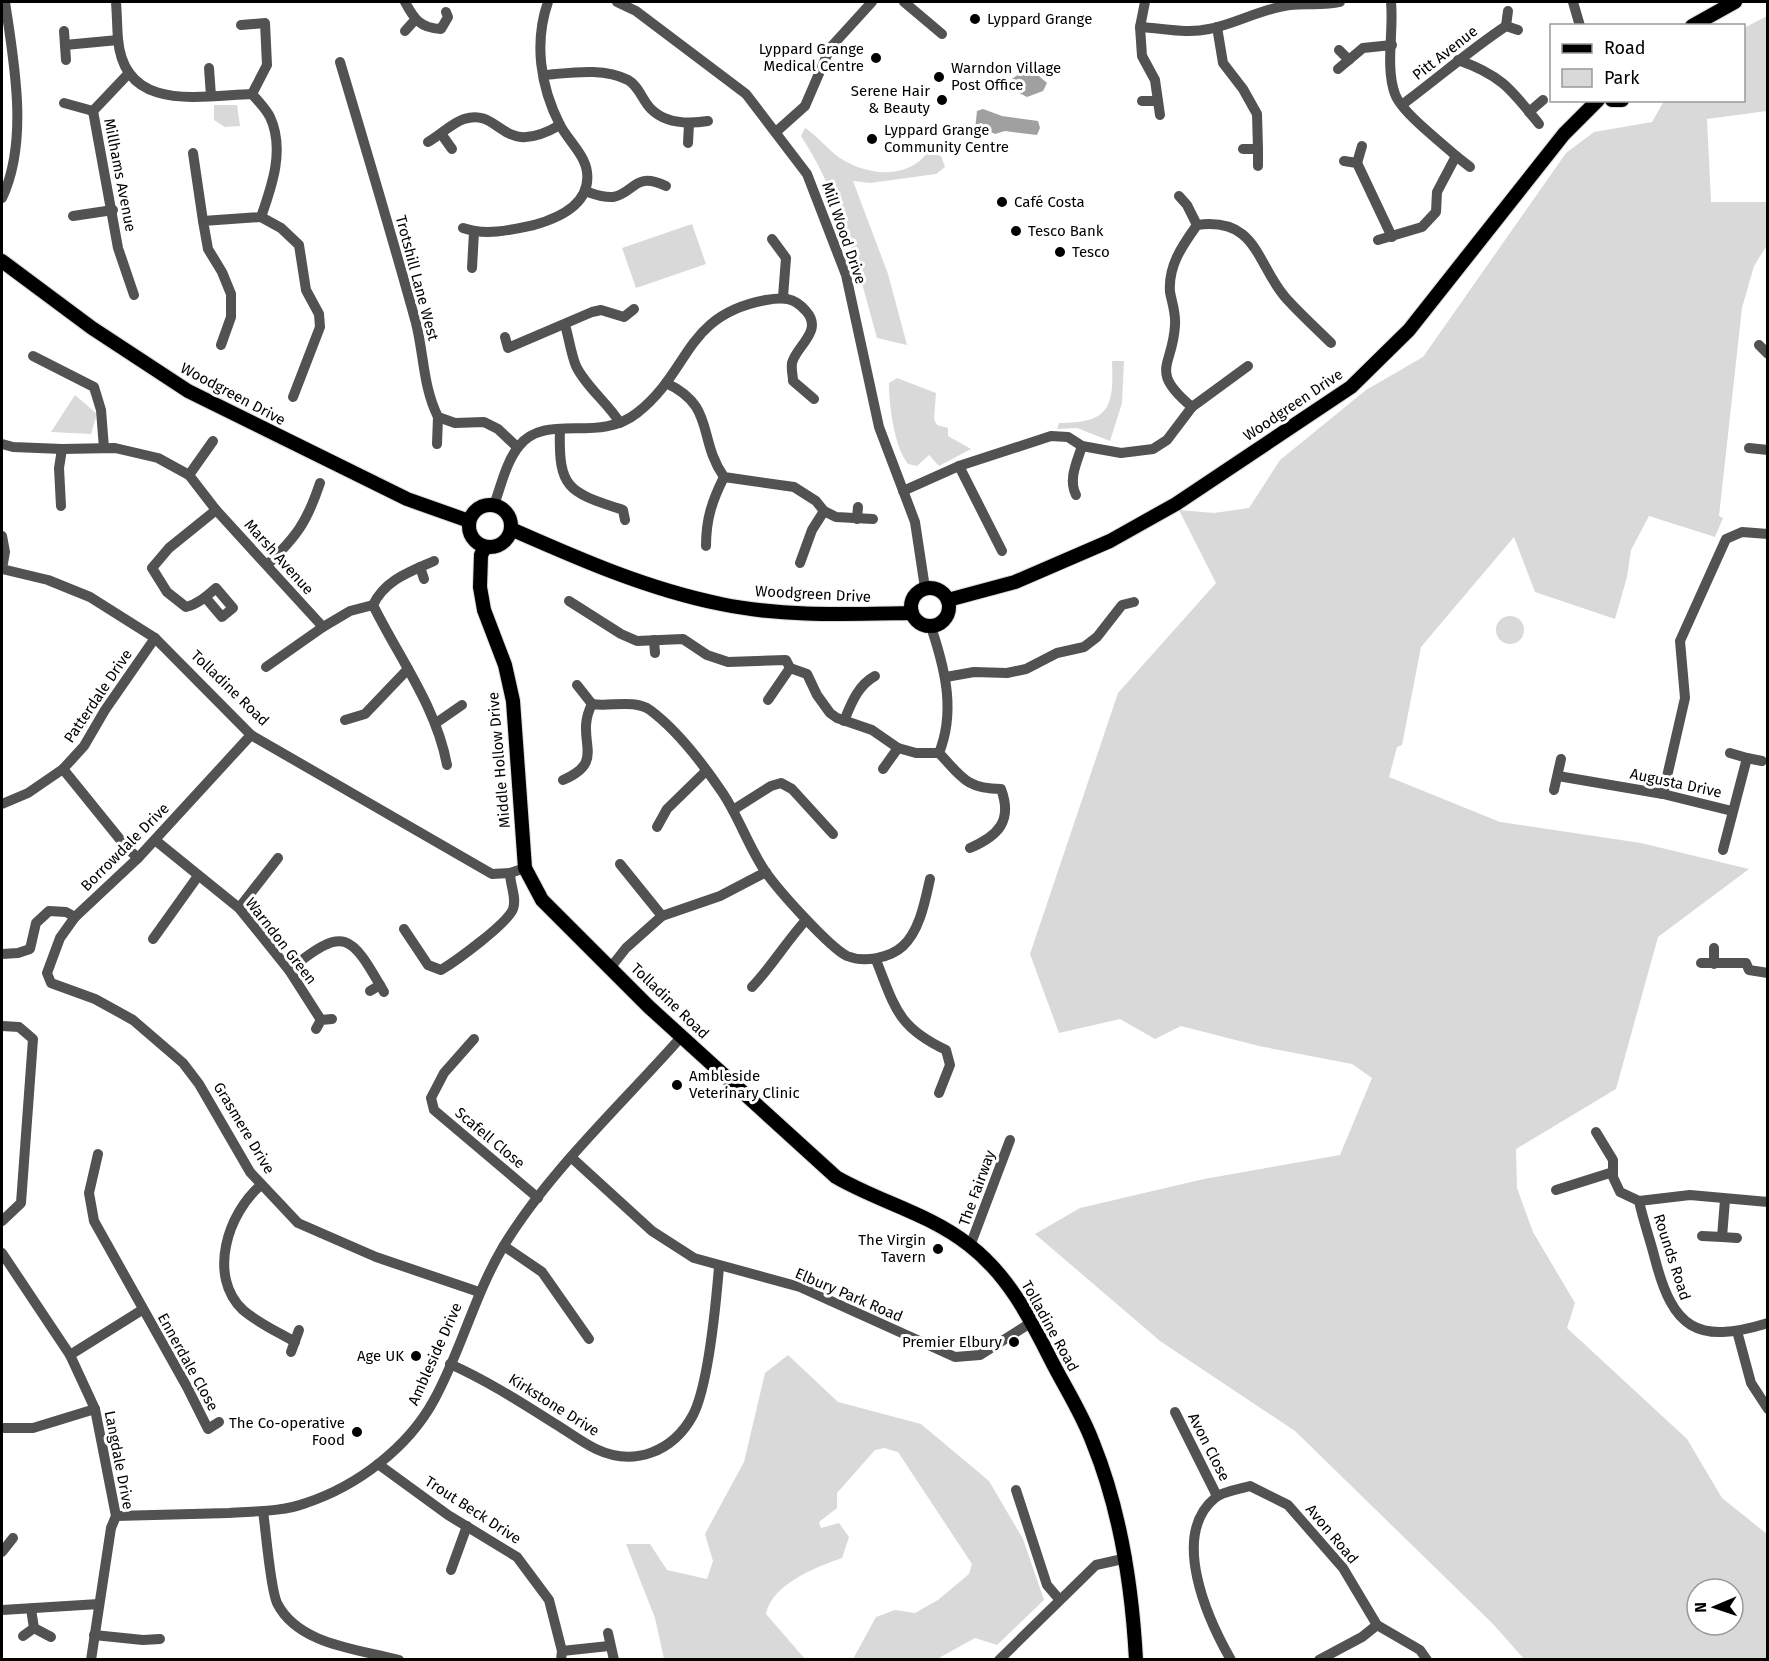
<svg xmlns="http://www.w3.org/2000/svg" width="1769" height="1661" font-family="'Fira Sans',sans-serif">
<style>
.green{fill:#d9d9d9;fill-rule:evenodd}
.water{fill:#a0a0a0}
.lines{fill:none;stroke-linecap:round;stroke-linejoin:round}
.major-casing{stroke:#dbdbdb;stroke-width:16}
.minor{stroke:#525252;stroke-width:10}
.major{stroke:#000;stroke-width:14}
.poi-dot{fill:#000;stroke:#fff;stroke-width:2}
.labels{text-anchor:middle;dominant-baseline:central;stroke-width:6;stroke-linejoin:round;paint-order:stroke}
.poi-label{font-size:15px;fill:#000;stroke:#fff;text-anchor:start}
.street-label{font-size:15px;fill:#000;stroke:#fff}
</style>
<rect width="100%" height="100%" fill="#fff"/>
<g class="green">
<path d="M1767 16V111L1707 119 1711 202H1768L1767 245 1754 266 1742 308 1719 516 1723 518 1715 537 1649 516 1631 550 1627 577 1615 619 1535 592 1514 537 1421 647 1402 745 1397 747 1389 777 1500 822 1641 843 1749 869 1658 937 1616 1089 1516 1149 1517 1188 1533 1232 1575 1303 1567 1328 1687 1439 1722 1498 1767 1534V1659H1524L1493 1624 1295 1431 1160 1341 1035 1234 1080 1208 1204 1179 1340 1155 1372 1078 1352 1064 1259 1046 1181 1026 1155 1039 1120 1019 1059 1033 1030 954 1118 693 1216 583 1179 510 1214 513 1249 508 1280 460 1366 390 1423 357 1566 153 1594 132 1652 122 1664 101 1744 100V28ZM1697 1589H1733V1625H1697Z"/>
<polygon points="214,105 237,105 240,126 225,127 214,120"/>
<path d="M805 128C818 136 828 150 840 158 868 176 907 180 928 152L941 156 945 167 936 174 870 183 853 181 888 274 907 345 877 338C857 266 842 199 801 136Z"/>
<polygon points="692,224 706,264 636,288 622,248"/>
<path d="M1112 361H1124L1122 403 1110 441 1077 428 1057 429 1059 423C1110 423 1114 407 1112 361Z"/>
<path d="M897 378 936 393 934 419 937 425 948 428V436L971 449 939 466 929 455 917 466 908 464C894 446 889 405 889 383Z"/>
<polygon points="75,395 97,414 91,434 51,432"/>
<circle cx="1510" cy="630" r="14"/>
<path d="M788 1355 838 1402 921 1424 989 1481 1023 1539 1044 1600 997 1645 975 1638 937 1659H853L876 1617 895 1610 915 1613 938 1600 969 1574 972 1564 898 1452 884 1448 875 1450 837 1493V1508L819 1522 821 1528 839 1523 849 1537 842 1558C816 1567 772 1584 766 1614L805 1659H664L655 1618 626 1544H650L667 1570 707 1579 713 1561 705 1534 744 1462 765 1373Z"/>
</g>
<g class="water">
<polygon points="1026,69 1031,69 1047,83 1043,91 1027,97 1012,89 1009,81"/>
<path d="M983 109 1002 116 1038 121 1040 128 1037 135 1005 131 995 134C988 130 983 133 975 130L977 111Z"/>
</g>
<g class="lines">
<defs>
<g id="major">
<polyline points="1692,26 1735,2"/>
<polyline points="1612,100 1622,100"/>
<polyline points="2,261 92,328 188,391 407,499 469,521"/>
<circle cx="490" cy="526" r="21"/>
<path d="M511 529C579 559 647 589 721 604 783 617 849 614 912 613"/>
<path d="M485 547 481 555 480 587 484 610 505 665 513 701 525 868 542 900 649 1007 836 1177C879 1202 928 1213 969 1245 1007 1274 1029 1316 1050 1358 1064 1386 1082 1413 1093 1443 1121 1512 1132 1585 1136 1660"/>
<circle cx="930" cy="607" r="19"/>
<polyline points="948,600 1015,582 1110,541 1176,504 1351,387 1409,330 1564,134 1598,100"/>
</g>
</defs>
<use href="#major" class="major-casing"/>
<g class="minor">
<path d="M116 2C117 14 117 27 118 39 124 113 200 96 252 94 258 101 266 109 270 117 285 149 272 186 261 217L203 221 208 249 222 272 231 294V317L221 345"/>
<path d="M405 2C414 19 420 28 441 29L448 17 446 12"/>
<polyline points="617,2 636,11 746,94 807,174 846,275 879,427 915,522 925,588"/>
<polyline points="904,2 942,34"/>
<polyline points="1145,2 1140,27 1142,56 1155,80 1160,115"/>
<polyline points="1573,2 1580,26"/>
<polyline points="1508,11 1506,26 1518,30"/>
<polyline points="241,25 265,23 267,65 252,94"/>
<path d="M1140 27C1163 28 1186 34 1209 29 1236 24 1260 9 1290 5 1307 3 1324 6 1340 2"/>
<polyline points="1217,27 1223,63 1243,89 1257,114 1258,149 1243,149"/>
<polyline points="64,31 66,60"/>
<polyline points="405,31 414,21"/>
<polyline points="65,45 118,40"/>
<polyline points="1339,50 1349,60"/>
<path d="M1458 60C1501 75 1511 89 1539 124"/>
<path d="M340 62C366 149 392 236 416 323 424 355 423 387 438 417L455 423 484 422 498 429 517 447"/>
<polyline points="209,68 211,96"/>
<polyline points="1338,69 1363,48 1392,45"/>
<polyline points="129,73 93,111 118,248 134,295"/>
<path d="M544 75C570 73 603 67 628 80 639 86 642 100 651 109 666 124 689 124 708 121"/>
<polyline points="1142,101 1158,101"/>
<polyline points="64,103 93,111"/>
<path d="M1403 104C1438 78 1470 50 1506 26"/>
<polyline points="1529,112 1543,100"/>
<polyline points="777,131 805,106 830,48 872,2"/>
<polyline points="442,135 452,149"/>
<path d="M428 142C440 135 452 123 464 119 502 107 500 160 560 125"/>
<polyline points="688,143 689,124"/>
<polyline points="1258,149 1258,166"/>
<polyline points="193,153 203,221"/>
<polyline points="1456,156 1470,167"/>
<polyline points="1344,161 1357,163 1392,237"/>
<polyline points="1357,163 1362,146"/>
<path d="M585 191C594 194 603 198 613 197 635 193 634 171 666 186"/>
<polyline points="1179,196 1187,205 1197,225"/>
<path d="M2 198C29 141 14 62 5 2"/>
<polyline points="73,216 113,210"/>
<polyline points="261,217 281,228 299,245 306,290 319,314 320,327 293,397"/>
<path d="M463 228C486 236 511 230 534 225 559 218 591 204 587 172 585 155 568 140 560 125 540 86 534 42 548 2"/>
<polyline points="772,239 786,258 783,297"/>
<path d="M1378 240 1422 227 1436 212 1437 192 1456 156C1441 142 1401 112 1395 94 1385 67 1394 30 1391 2"/>
<polyline points="472,268 474,232"/>
<path d="M565 325C569 338 571 354 576 366 586 387 608 403 620 423"/>
<polyline points="505,337 508,348 592,312 601,310 624,317 634,309"/>
<polyline points="1759,345 1768,354"/>
<polyline points="33,356 94,387 101,410 104,448"/>
<path d="M666 383C716 406 697 438 724 477L794 487 816 501 824 511 836 517 873 519"/>
<path d="M1192 407C1148 370 1173 367 1175 325 1176 313 1172 303 1170 292 1168 266 1182 246 1197 225 1257 217 1256 263 1285 297 1299 313 1316 328 1331 343"/>
<path d="M560 429C558 490 569 492 623 510L625 520"/>
<path d="M2 444 13 447 62 449 115 448 158 458 189 475 216 510 323 627 350 611 373 605C399 658 436 706 447 765"/>
<polyline points="437,444 438,417"/>
<polyline points="1749,448 1768,450"/>
<polyline points="959,466 1002,551"/>
<polyline points="189,475 213,441"/>
<polyline points="903,491 959,466 1051,436 1068,437 1082,446 1121,453 1153,449 1167,440 1192,407 1248,366"/>
<path d="M1076 495C1068 479 1077 462 1082 446"/>
<path d="M494 505C501 486 506 462 519 446 546 412 598 444 637 413 691 371 684 315 766 300 783 297 794 297 806 311 824 331 796 346 792 363 791 369 793 376 793 381L814 399"/>
<polyline points="61,506 59,468 62,449"/>
<polyline points="857,519 858,507"/>
<polyline points="2,536 5,552 2,569"/>
<path d="M706 546C706 519 712 501 724 477"/>
<polyline points="800,563 812,530 824,511"/>
<path d="M267 565C297 536 307 522 320 483"/>
<polyline points="420,567 424,579"/>
<polyline points="2,569 48,580 90,597 155,638 251,735 492,874 510,873 525,868"/>
<path d="M205 597 222 617 233 608 216 588C207 596 198 604 186 607L167 592 152 568 169 548 216 510"/>
<polyline points="569,601 621,634 637,641 683,639 707,655 728,662 786,660 790,668 807,674 817,695 830,713 837,718 872,730 898,748 916,753 939,753"/>
<path d="M373 605C385 580 409 572 434 561"/>
<path d="M934 626 933 633C946 673 955 713 939 753"/>
<polyline points="654,640 655,653"/>
<polyline points="266,667 323,627"/>
<polyline points="946,677 974,672 1007,673 1026,669 1057,653 1084,647 1097,637 1122,605 1134,602"/>
<polyline points="577,685 592,704"/>
<polyline points="768,700 790,668"/>
<polyline points="345,720 365,714 408,669"/>
<path d="M844 721C851 704 858 685 875 676"/>
<polyline points="436,723 462,705"/>
<polyline points="251,735 138,858 75,917 60,938 47,973 51,983 95,999 133,1020 183,1063 199,1084 250,1172 298,1223 376,1257 479,1292"/>
<path d="M939 753C961 776 966 789 1001 789 1013 821 998 836 970 848"/>
<polyline points="1730,753 1747,758"/>
<polyline points="63,769 127,848 138,858"/>
<polyline points="883,769 898,748"/>
<polyline points="1558,776 1663,794 1732,811"/>
<path d="M563 780C609 760 573 741 592 704 610 707 634 699 650 710 677 730 703 764 722 792 739 817 748 846 765 871 778 890 829 947 847 956 864 963 890 958 903 946 920 930 925 901 930 879"/>
<polyline points="1554,790 1561,759"/>
<polyline points="1663,794 1685,698 1680,641 1726,539 1742,532 1768,534"/>
<polyline points="2,804 28,793 63,769 84,746 105,710 155,638"/>
<polyline points="733,810 771,786 781,783 792,789 833,834"/>
<polyline points="657,827 667,809 706,771"/>
<polyline points="155,840 239,908 289,970 321,1020"/>
<polyline points="1723,850 1747,758 1762,761"/>
<polyline points="620,864 662,916"/>
<polyline points="239,908 278,858"/>
<path d="M404 929 428 965 441 970C456 961 507 924 513 909 517 898 510 885 510 873"/>
<polyline points="153,939 198,876"/>
<polyline points="2,954 18,953 30,949 36,923 49,911 66,912 75,917"/>
<path d="M876 960C895 1007 897 1027 946 1050L950 1065 939 1093"/>
<polyline points="1701,963 1746,963 1749,970 1768,973"/>
<polyline points="1714,964 1714,948"/>
<polyline points="611,967 626,948 662,916 720,896 766,872"/>
<path d="M289 970C345 925 350 933 384 992"/>
<path d="M752 987C772 966 786 942 806 920"/>
<polyline points="370,991 380,985"/>
<polyline points="2,1026 19,1027 33,1039 21,1203 2,1221"/>
<polyline points="316,1029 321,1020 332,1019"/>
<polyline points="474,1039 444,1073 431,1098 434,1110 538,1198"/>
<path d="M1596 1132 1613 1160V1177L1620 1192 1639 1201C1643 1220 1650 1239 1655 1259 1673 1328 1696 1345 1768 1323"/>
<polyline points="98,1154 89,1193 94,1221 187,1387 208,1429 219,1422"/>
<polyline points="572,1158 652,1231 694,1258 800,1287 955,1357 980,1355 1032,1322"/>
<path d="M261 1185C228 1213 207 1276 243 1310 258 1323 278 1332 295 1342"/>
<polyline points="1556,1190 1613,1172"/>
<polyline points="1725,1200 1722,1237 1737,1238"/>
<polyline points="1639,1201 1690,1195 1768,1202"/>
<polyline points="1702,1236 1722,1237"/>
<polyline points="504,1246 542,1272 589,1339"/>
<polyline points="970,1246 1010,1140"/>
<polyline points="2,1253 70,1355 95,1409 116,1516 111,1528 91,1660"/>
<polyline points="1737,1331 1751,1383 1768,1409"/>
<polyline points="291,1352 299,1330"/>
<polyline points="70,1355 142,1310"/>
<path d="M450 1364C488 1381 522 1403 557 1425 570 1433 583 1443 596 1449 634 1467 673 1452 693 1415 709 1384 716 1303 719 1267"/>
<polyline points="1175,1412 1217,1496"/>
<polyline points="2,1428 33,1428 95,1409"/>
<polyline points="378,1464 448,1515 517,1557 549,1600 562,1651 561,1660"/>
<polyline points="1016,1490 1047,1585 1059,1599"/>
<path d="M263 1511C266 1531 270 1587 277 1603 298 1645 358 1649 399 1660"/>
<path d="M116 1516C154 1515 191 1514 229 1513 254 1511 282 1512 306 1503 357 1486 408 1448 434 1400 461 1351 474 1296 503 1247 548 1172 624 1102 682 1036"/>
<polyline points="2,1552 13,1538"/>
<polyline points="451,1570 467,1526"/>
<polyline points="31,1609 34,1628 51,1637"/>
<polyline points="2,1610 99,1604"/>
<polyline points="608,1633 614,1660"/>
<polyline points="94,1635 143,1640 160,1639"/>
<polyline points="23,1636 34,1628"/>
<polyline points="562,1651 609,1646"/>
<polyline points="999,1660 1096,1565 1127,1558"/>
<path d="M1231 1660C1207 1618 1170 1535 1215 1498 1223 1491 1240 1489 1250 1486L1288 1505 1343 1568 1377 1625 1420 1650 1427 1660"/>
<polyline points="1319,1660 1362,1637 1377,1625"/>
</g>
<use href="#major" class="major"/>
</g>
<g class="poi-dot">
<circle cx="975" cy="19" r="6"/>
<circle cx="876" cy="58" r="6"/>
<circle cx="939" cy="77" r="6"/>
<circle cx="942" cy="100" r="6"/>
<circle cx="872" cy="139" r="6"/>
<circle cx="1002" cy="202" r="6"/>
<circle cx="1016" cy="231" r="6"/>
<circle cx="1060" cy="252" r="6"/>
<circle cx="677" cy="1085" r="6"/>
<circle cx="938" cy="1249" r="6"/>
<circle cx="1014" cy="1342" r="6"/>
<circle cx="416" cy="1356" r="6"/>
<circle cx="357" cy="1432" r="6"/>
</g>
<g class="labels">
<g class="poi-label">
<text x="987" y="19">Lyppard Grange</text>
<text x="864" y="49" text-anchor="end">Lyppard Grange<tspan x="864" dy="17">Medical Centre</tspan></text>
<text x="951" y="68">Warndon Village<tspan x="951" dy="17">Post Office</tspan></text>
<text x="930" y="91" text-anchor="end">Serene Hair<tspan x="930" dy="17">&amp; Beauty</tspan></text>
<text x="884" y="130">Lyppard Grange<tspan x="884" dy="17">Community Centre</tspan></text>
<text x="1014" y="202">Café Costa</text>
<text x="1028" y="231">Tesco Bank</text>
<text x="1072" y="252">Tesco</text>
<text x="689" y="1076">Ambleside<tspan x="689" dy="17">Veterinary Clinic</tspan></text>
<text x="926" y="1240" text-anchor="end">The Virgin<tspan x="926" dy="17">Tavern</tspan></text>
<text x="1002" y="1342" text-anchor="end">Premier Elbury</text>
<text x="404" y="1356" text-anchor="end">Age UK</text>
<text x="345" y="1423" text-anchor="end">The Co-operative<tspan x="345" dy="17">Food</tspan></text>
</g>
<g class="street-label">
<text transform="translate(1445 53) rotate(-38)">Pitt Avenue</text>
<text transform="translate(120 175) rotate(79)">Millhams Avenue</text>
<text transform="translate(844 233) rotate(71)">Mill Wood Drive</text>
<text transform="translate(417 278) rotate(75)">Trotshill Lane West</text>
<text transform="translate(233 394) rotate(28)">Woodgreen Drive</text>
<text transform="translate(1293 405) rotate(-34)">Woodgreen Drive</text>
<text transform="translate(279 557) rotate(48)">Marsh Avenue</text>
<text transform="translate(813 594) rotate(3)">Woodgreen Drive</text>
<text transform="translate(230 688) rotate(44)">Tolladine Road</text>
<text transform="translate(98 696) rotate(-56)">Patterdale Drive</text>
<text transform="translate(499 760) rotate(-95)">Middle Hollow Drive</text>
<text transform="translate(1676 783) rotate(12)">Augusta Drive</text>
<text transform="translate(125 847) rotate(-45)">Borrowdale Drive</text>
<text transform="translate(281 941) rotate(52)">Warndon Green</text>
<text transform="translate(670 1001) rotate(44)">Tolladine Road</text>
<text transform="translate(244 1128) rotate(59)">Grasmere Drive</text>
<text transform="translate(490 1138) rotate(40)">Scafell Close</text>
<text transform="translate(977 1188) rotate(-70)">The Fairway</text>
<text transform="translate(1672 1257) rotate(72)">Rounds Road</text>
<text transform="translate(849 1295) rotate(23)">Elbury Park Road</text>
<text transform="translate(1050 1326) rotate(61)">Tolladine Road</text>
<text transform="translate(435 1354) rotate(-66)">Ambleside Drive</text>
<text transform="translate(188 1362) rotate(61)">Ennerdale Close</text>
<text transform="translate(554 1405) rotate(32)">Kirkstone Drive</text>
<text transform="translate(1209 1447) rotate(63)">Avon Close</text>
<text transform="translate(119 1460) rotate(79)">Langdale Drive</text>
<text transform="translate(473 1510) rotate(33)">Trout Beck Drive</text>
<text transform="translate(1332 1534) rotate(50)">Avon Road</text>
</g>
</g>
<rect width="1769" height="1661" fill="none" stroke="#000000" stroke-width="6"/>
<rect x="1550" y="24" width="195" height="78" fill="#ffffff" stroke="#999999" stroke-width="1.5"/>
<rect x="1562" y="44" width="30" height="9" fill="#000000" stroke="#999999" stroke-width="1.5"/>
<text x="1604" y="54" font-size="18" fill="#000000">Road</text>
<rect x="1562" y="69" width="30" height="18" fill="#d9d9d9" stroke="#999999" stroke-width="1.5"/>
<text x="1604" y="84" font-size="18" fill="#000000">Park</text>
<g transform="translate(1715 1607) rotate(268)"><circle r="28" fill="#ffffff" stroke="#999999" stroke-width="1.5"/>
<path d="M0-4.5L10 22L0 15L-10 22Z" fill="#000000"/>
<text y="-9" font-size="16" font-weight="bold" text-anchor="middle" fill="#000000">N</text>
</g>
</svg>
